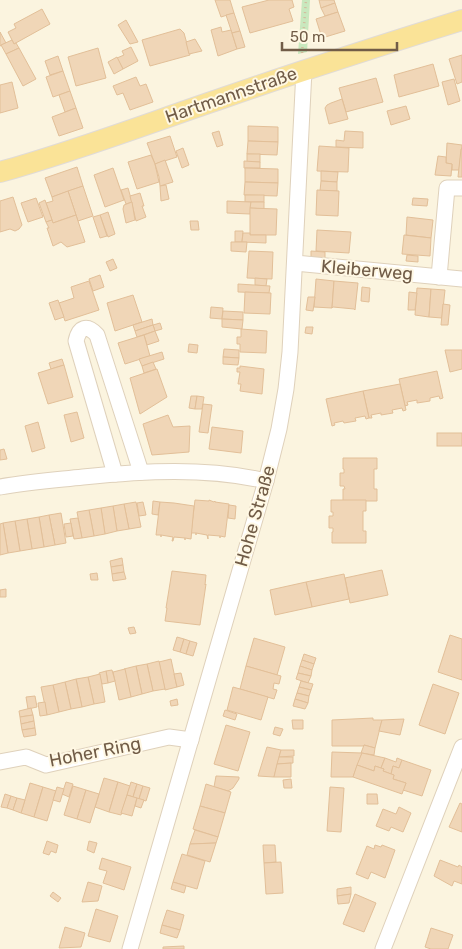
<svg xmlns="http://www.w3.org/2000/svg" width="462" height="949" font-family="Rubik,sans-serif">
<style>
.green{fill:#c9e8be}
.building{fill:#f0d6b7;stroke:#e2bf98}
.lines{fill:none;stroke-linecap:round;stroke-linejoin:round}
.minor-casing{stroke:#dfd1bb;stroke-width:17}
.major-casing{stroke:#e0dbd7;stroke-width:22}
.path{stroke:#d4b99b;stroke-width:2.5;stroke-dasharray:1 4;stroke-linecap:butt}
.minor{stroke:#fff;stroke-width:15}
.major{stroke:#fae397;stroke-width:20}
.labels{text-anchor:middle;dominant-baseline:central;stroke-width:4;stroke-linejoin:round;paint-order:stroke}
.street-label{font-size:18px;fill:#715c47;stroke:#fff8e4}
</style>
<rect width="100%" height="100%" fill="#fbf4df"/>
<polygon class="green" points="302,0 310,0 307,52 298,54"/>
<g class="building">
<polygon points="215,0 230,0 234,13 221,17"/>
<polygon points="269,0 292,0 294,7 289,9 293,21 250,33 242,7"/>
<polygon points="319,0 334,0 335,3 321,8"/>
<polygon points="335,3 338,12 325,16 321,8"/>
<polygon points="42,9 50,24 14,44 8,32 16,28 14,24"/>
<polygon points="338,12 345,31 322,38 316,19"/>
<polygon points="234,13 240,31 232,33 226,15"/>
<polygon points="126,20 138,42 130,44 118,25"/>
<polygon points="221,27 222,32 231,30 237,49 218,56 211,30"/>
<polygon points="180,29 184,33 190,55 150,66 142,40"/>
<polygon points="240,31 245,47 237,49 232,33"/>
<polygon points="0,32 6,43 0,46"/>
<polygon points="195,39 202,51 189,54 186,42"/>
<polygon points="12,40 14,44 16,43 19,48 6,54 1,45"/>
<polygon points="131,47 138,61 123,69 117,58 124,55 122,51"/>
<polygon points="19,48 36,79 23,86 6,54"/>
<polygon points="98,48 106,78 76,86 68,57"/>
<polygon points="462,55 462,82 457,84 449,59"/>
<polygon points="58,56 63,71 50,75 45,61"/>
<polygon points="117,57 123,69 114,74 108,62"/>
<polygon points="433,64 439,86 399,97 394,75"/>
<polygon points="63,71 70,91 53,97 46,77"/>
<polygon points="136,77 140,86 146,84 153,102 130,110 123,93 117,95 113,86"/>
<polygon points="376,78 383,102 346,112 339,88"/>
<polygon points="454,79 460,101 448,105 442,82"/>
<polygon points="12,82 18,108 0,113 0,85"/>
<polygon points="70,91 76,108 65,112 59,95"/>
<polygon points="342,99 348,119 329,124 325,108 327,105 331,103"/>
<polygon points="406,106 410,119 391,125 387,111"/>
<polygon points="76,108 83,128 59,136 52,117"/>
<polygon points="248,126 278,127 278,142 248,141"/>
<polygon points="219,131 223,145 217,147 212,133"/>
<polygon points="345,131 363,132 363,148 336,147 336,140 344,141"/>
<polygon points="170,136 177,157 155,164 147,143"/>
<polygon points="248,141 278,142 277,155 247,154"/>
<polygon points="447,143 462,145 459,170 452,170 452,164 446,163"/>
<polygon points="319,146 349,148 348,172 317,171"/>
<polygon points="183,148 189,165 182,168 176,151"/>
<polygon points="461,149 462,149 462,177 458,177"/>
<rect x="247" y="154" width="13" height="8"/>
<polygon points="151,155 155,164 159,182 137,189 128,162"/>
<polygon points="438,156 446,157 446,163 452,164 451,176 435,175"/>
<polygon points="165,160 173,182 160,186 159,177 155,164"/>
<polygon points="244,161 260,162 260,168 244,168"/>
<polygon points="77,167 83,186 52,197 45,178"/>
<polygon points="113,168 124,200 105,207 94,175"/>
<polygon points="245,168 278,169 278,183 245,182"/>
<polygon points="321,171 338,172 337,182 321,181"/>
<polygon points="321,181 337,182 337,191 320,191"/>
<polygon points="245,182 278,183 277,196 244,195"/>
<polygon points="166,185 169,199 161,201 160,186"/>
<polygon points="83,186 93,216 78,221 68,191"/>
<polygon points="128,188 132,202 126,204 121,190"/>
<polygon points="317,190 339,191 338,216 316,215"/>
<polygon points="68,191 76,215 53,223 46,203 53,201 52,197"/>
<polygon points="140,193 144,206 142,206 146,217 136,221 130,196"/>
<rect x="245" y="195" width="19" height="7"/>
<polygon points="13,197 22,225 19,229 15,231 10,229 0,232 0,201"/>
<polygon points="36,198 43,217 28,222 21,203"/>
<polygon points="413,198 428,199 427,206 412,205"/>
<polygon points="45,200 52,220 46,222 39,203"/>
<polygon points="227,201 251,202 250,214 227,213"/>
<polygon points="132,202 135,220 126,223 123,209 124,205"/>
<polygon points="251,202 264,202 264,209 250,208"/>
<polygon points="250,208 277,209 276,235 250,235"/>
<polygon points="108,212 115,234 108,237 100,215"/>
<polygon points="76,215 85,242 67,247 61,242 53,246 47,228 49,228 46,222 52,220 53,223"/>
<polygon points="100,215 107,236 100,238 93,217"/>
<polygon points="407,217 433,220 431,238 406,235"/>
<polygon points="190,221 198,221 199,230 191,230"/>
<polygon points="317,230 351,232 349,253 316,251"/>
<polygon points="235,231 243,231 242,242 235,242"/>
<polygon points="243,233 250,233 250,235 266,235 266,243 242,242"/>
<polygon points="404,235 431,238 430,256 402,254"/>
<polygon points="231,242 247,242 246,252 231,251"/>
<polygon points="249,251 273,252 272,279 247,278"/>
<polygon points="311,251 325,252 325,259 311,258"/>
<polygon points="407,255 418,256 418,262 406,261"/>
<polygon points="113,259 117,268 110,271 106,262"/>
<polygon points="100,275 104,287 93,291 89,279"/>
<polygon points="255,278 267,279 266,286 255,285"/>
<polygon points="316,279 334,281 332,308 314,307"/>
<polygon points="89,281 99,310 65,321 59,303 74,298 71,287"/>
<polygon points="334,281 358,283 355,310 354,309 333,307 332,308"/>
<polygon points="238,284 270,286 269,293 238,292"/>
<polygon points="362,287 370,288 369,302 361,301"/>
<polygon points="417,288 431,289 429,317 415,315"/>
<polygon points="431,289 445,290 442,318 429,317"/>
<polygon points="245,292 271,293 270,314 244,313"/>
<polygon points="409,292 417,293 415,310 408,310"/>
<polygon points="133,295 142,322 115,331 107,303"/>
<polygon points="308,297 315,297 313,311 306,310"/>
<polygon points="58,300 64,317 55,320 49,303"/>
<polygon points="443,304 450,305 448,325 441,325"/>
<polygon points="211,307 223,308 222,319 210,318"/>
<polygon points="223,311 243,312 243,320 222,319"/>
<polygon points="152,319 153,325 135,331 133,325"/>
<polygon points="222,319 243,320 242,329 222,327"/>
<polygon points="160,323 162,329 155,331 153,325"/>
<polygon points="153,325 155,331 137,337 135,331"/>
<polygon points="306,327 313,327 312,334 305,333"/>
<polygon points="241,329 267,331 266,353 240,352 240,344 237,344 237,337 241,337"/>
<polygon points="155,331 159,341 147,345 144,335"/>
<polygon points="144,335 150,356 125,364 118,343"/>
<polygon points="189,344 198,345 197,353 188,352"/>
<polygon points="224,349 239,350 239,358 223,357"/>
<polygon points="445,350 462,350 462,369 450,372"/>
<polygon points="162,352 164,359 142,366 139,359"/>
<polygon points="223,357 239,358 238,365 223,364"/>
<polygon points="62,359 64,365 51,369 49,363"/>
<polygon points="153,362 156,369 144,373 142,366"/>
<polygon points="64,365 73,397 48,404 38,373"/>
<polygon points="240,366 264,369 262,394 240,391 241,384 238,384 240,372 237,372 237,368 240,368"/>
<polygon points="157,369 167,397 140,414 130,378"/>
<polygon points="437,371 443,398 440,399 439,396 430,398 430,401 417,403 417,400 407,402 408,405 405,406 399,379"/>
<polygon points="400,384 406,410 403,411 402,408 392,410 393,413 381,415 381,413 371,415 372,418 369,418 363,391"/>
<polygon points="363,391 369,418 366,419 365,416 355,418 356,421 344,423 343,421 334,423 335,425 332,426 326,399"/>
<polygon points="191,396 197,396 195,409 189,408"/>
<polygon points="197,396 204,397 202,409 195,409"/>
<polygon points="203,404 212,405 208,433 199,432"/>
<polygon points="77,412 84,438 71,442 64,415"/>
<polygon points="168,415 173,427 190,426 189,452 152,455 143,424"/>
<polygon points="38,422 45,448 32,452 25,426"/>
<polygon points="212,427 243,431 241,453 209,449"/>
<rect x="437" y="433" width="25" height="13"/>
<polygon points="4,449 7,459 0,460 0,450"/>
<polygon points="343,458 377,458 377,469 374,469 374,489 377,489 377,501 343,501 343,489 345,489 344,486 340,486 340,473 344,473 344,469 343,469"/>
<polygon points="195,500 209,501 209,500 214,502 215,501 215,502 229,504 225,537 220,536 220,538 220,536 208,535 208,539 207,535 196,533 196,535 196,533 191,533"/>
<polygon points="331,500 366,500 366,511 363,511 363,531 366,531 366,543 332,543 332,532 333,532 333,528 329,528 329,516 333,516 333,512 331,512"/>
<polygon points="153,501 160,502 158,515 152,514"/>
<polygon points="136,502 141,527 129,529 124,504"/>
<polygon points="143,502 146,515 139,516 137,503"/>
<polygon points="160,502 174,503 194,506 191,539 185,538 185,540 185,538 174,537 173,541 172,541 173,537 161,535 161,537 161,535 156,535"/>
<polygon points="124,504 129,529 117,531 113,506"/>
<polygon points="229,505 236,506 235,519 228,518"/>
<polygon points="113,506 117,531 105,534 101,508"/>
<polygon points="101,508 105,534 94,536 89,510"/>
<polygon points="89,510 94,536 82,538 77,512"/>
<polygon points="61,513 66,543 55,545 49,515"/>
<polygon points="49,515 55,545 44,547 39,517"/>
<polygon points="39,517 44,547 32,549 27,519"/>
<polygon points="78,518 82,538 74,539 70,519"/>
<polygon points="27,519 32,549 20,551 15,521"/>
<polygon points="15,521 20,551 8,553 3,523"/>
<polygon points="3,523 8,553 0,555 0,524"/>
<polygon points="71,523 73,536 66,537 64,524"/>
<polygon points="122,558 123,565 111,567 110,561"/>
<polygon points="123,565 124,572 112,574 111,567"/>
<polygon points="382,570 388,595 350,603 345,578"/>
<polygon points="172,571 206,575 205,585 206,584 200,625 165,621 167,608 166,608"/>
<polygon points="124,572 126,579 113,581 112,574"/>
<polygon points="97,573 98,580 91,580 90,574"/>
<polygon points="344,574 349,599 312,607 306,582"/>
<polygon points="306,582 312,607 275,615 270,590"/>
<polygon points="6,589 6,597 0,597 0,590"/>
<polygon points="134,627 136,633 130,634 128,628"/>
<polygon points="450,635 462,639 462,680 438,672"/>
<polygon points="177,637 184,639 180,652 173,650"/>
<polygon points="254,638 285,647 277,675 246,666"/>
<polygon points="184,639 190,641 186,654 180,652"/>
<polygon points="190,641 197,643 193,656 186,654"/>
<polygon points="304,654 316,658 314,664 302,660"/>
<polygon points="171,659 177,687 165,690 159,662"/>
<polygon points="302,660 314,664 312,670 300,666"/>
<polygon points="159,661 165,689 153,691 147,664"/>
<polygon points="147,664 153,691 142,694 136,666"/>
<polygon points="136,666 142,694 131,697 124,669"/>
<polygon points="246,666 281,676 279,684 274,683 273,689 277,690 274,699 240,689"/>
<polygon points="300,666 312,670 311,676 298,673"/>
<polygon points="125,669 131,697 119,700 113,672"/>
<polygon points="112,670 115,681 108,683 106,671"/>
<polygon points="106,671 108,683 102,684 99,673"/>
<polygon points="181,673 184,685 177,687 174,674"/>
<polygon points="298,673 311,676 308,683 296,679"/>
<polygon points="100,674 105,702 94,704 88,677"/>
<polygon points="88,677 94,704 82,707 76,679"/>
<polygon points="76,679 82,707 71,709 65,682"/>
<polygon points="301,681 313,684 311,690 299,687"/>
<polygon points="65,682 71,709 59,712 53,685"/>
<polygon points="433,684 459,693 445,734 419,725"/>
<polygon points="53,685 59,712 47,715 41,687"/>
<polygon points="233,687 268,697 261,720 227,710"/>
<polygon points="299,687 311,690 309,696 297,693"/>
<polygon points="297,693 309,696 308,703 295,699"/>
<polygon points="35,696 37,707 28,709 26,697"/>
<polygon points="177,699 178,705 171,706 170,701"/>
<polygon points="295,699 308,703 305,709 293,706"/>
<polygon points="45,702 47,715 40,716 38,703"/>
<polygon points="31,708 33,715 20,717 19,711"/>
<polygon points="225,710 237,714 235,720 223,716"/>
<polygon points="33,715 34,721 21,724 20,717"/>
<polygon points="373,718 373,720 382,720 375,748 364,745 364,746 332,746 332,720"/>
<polygon points="404,719 400,735 379,731 382,720"/>
<polygon points="292,720 303,720 303,729 293,729"/>
<polygon points="34,721 35,728 22,730 21,724"/>
<polygon points="226,725 250,732 238,771 214,764"/>
<polygon points="275,727 283,729 280,736 273,734"/>
<polygon points="35,728 36,735 24,737 22,730"/>
<polygon points="364,745 375,748 374,755 361,753"/>
<polygon points="267,747 281,750 274,777 258,776"/>
<polygon points="281,750 294,750 294,756 279,757"/>
<polygon points="332,752 362,753 353,777 331,777"/>
<polygon points="362,753 385,758 381,768 375,766 374,771 357,765"/>
<polygon points="279,757 293,757 293,763 277,764"/>
<polygon points="385,758 396,762 397,758 402,760 399,768 393,766 391,774 383,771 384,769 381,768"/>
<polygon points="402,760 431,770 422,796 403,790 406,783 393,779 394,775 391,774 393,766 399,768"/>
<polygon points="291,763 291,777 274,777 277,764"/>
<polygon points="357,765 374,771 375,766 384,769 383,771 394,775 393,779 406,783 402,794 353,777"/>
<polygon points="216,776 239,777 239,779 233,788 228,791 214,787"/>
<polygon points="104,778 118,782 109,812 95,807"/>
<polygon points="291,779 292,788 284,788 283,780"/>
<polygon points="66,782 73,784 69,797 62,794"/>
<polygon points="118,782 130,786 121,815 109,812"/>
<polygon points="131,782 137,784 133,797 127,795"/>
<polygon points="30,783 43,787 34,817 21,813"/>
<polygon points="137,784 143,786 139,799 133,797"/>
<polygon points="206,784 231,792 225,813 200,806"/>
<polygon points="73,786 86,790 77,819 64,815"/>
<polygon points="143,786 150,788 146,801 139,799"/>
<polygon points="43,787 56,791 47,821 34,817"/>
<polygon points="57,787 64,789 60,802 53,800"/>
<polygon points="330,787 344,788 341,832 327,831"/>
<polygon points="86,790 99,794 90,823 77,819"/>
<polygon points="5,794 11,796 7,808 1,807"/>
<polygon points="367,794 377,794 378,804 367,804"/>
<polygon points="127,795 137,798 132,816 121,813"/>
<polygon points="11,796 17,798 13,810 7,808"/>
<polygon points="17,798 25,800 21,813 13,810"/>
<polygon points="137,798 144,800 141,808 135,806"/>
<polygon points="460,803 462,804 462,832 449,827"/>
<polygon points="200,806 225,813 218,837 193,829"/>
<polygon points="399,807 411,813 403,832 391,827 389,831 376,826 383,809 396,814"/>
<polygon points="195,830 218,837 216,843 190,844"/>
<polygon points="47,841 58,845 56,853 51,851 49,855 43,853"/>
<polygon points="89,841 97,843 94,853 87,850"/>
<polygon points="216,843 210,862 187,855 190,844"/>
<polygon points="263,845 275,845 276,862 264,863"/>
<polygon points="375,845 381,847 382,845 395,850 385,878 371,872 368,879 356,874 367,846 374,849"/>
<polygon points="182,854 205,861 197,889 173,882"/>
<polygon points="102,858 131,867 124,890 103,883 107,871 99,869"/>
<polygon points="440,860 458,867 459,865 462,867 462,884 454,881 452,886 434,876"/>
<polygon points="281,862 283,893 266,894 264,863"/>
<polygon points="88,882 102,886 98,901 82,902"/>
<polygon points="173,882 186,886 184,893 171,889"/>
<polygon points="351,887 351,894 337,896 337,889"/>
<polygon points="53,892 61,898 58,902 50,896"/>
<polygon points="351,894 349,903 338,904 337,896"/>
<polygon points="355,894 376,903 364,932 343,924"/>
<polygon points="96,909 118,916 110,942 88,936"/>
<polygon points="167,910 184,915 180,930 162,925"/>
<polygon points="162,925 180,930 177,938 160,933"/>
<polygon points="65,927 85,933 81,947 59,948"/>
<polygon points="431,928 453,935 448,949 431,949 425,947"/>
<polygon points="184,946 184,949 163,949 163,947"/>
</g>
<g class="lines">
<defs>
<g id="minor">
<polyline points="295,263 462,279"/>
<polyline points="439,277 447,188 462,188"/>
<path d="M115 474 76 341C79 327 87 324 97 335L141 472"/>
<path d="M0 487C28 482 55 480 83 477 143 471 206 467 266 481"/>
<polyline points="0,762 26,757 46,765 169,737 191,740"/>
<polyline points="130,949 266,481 279,429 286,389 290,352 304,70"/>
<polyline points="383,949 462,747"/>
</g>
<path id="major" d="M0 172C76 151 149 123 223 98 303 70 382 45 462 20"/>
</defs>
<use href="#minor" class="minor-casing"/>
<use href="#major" class="major-casing"/>
<polyline class="path" points="302,53 306,0"/>
<use href="#minor" class="minor"/>
<use href="#major" class="major"/>
</g>
<g class="labels">
<g class="street-label">
<text transform="translate(231 95) rotate(-19)">Hartmannstraße</text>
<text transform="translate(367 270) rotate(5)">Kleiberweg</text>
<text transform="translate(255 516) rotate(-74)">Hohe Straße</text>
<text transform="translate(95 752) rotate(-11)">Hoher Ring</text>
</g>
</g>
<path d="M282 42v8h115v-8" fill="none" stroke="#715c47" stroke-width="2.5"/>
<text x="290" y="42" font-size="15" fill="#715c47" stroke="#fff8e4" stroke-width="4" paint-order="stroke">50 m</text>
</svg>
